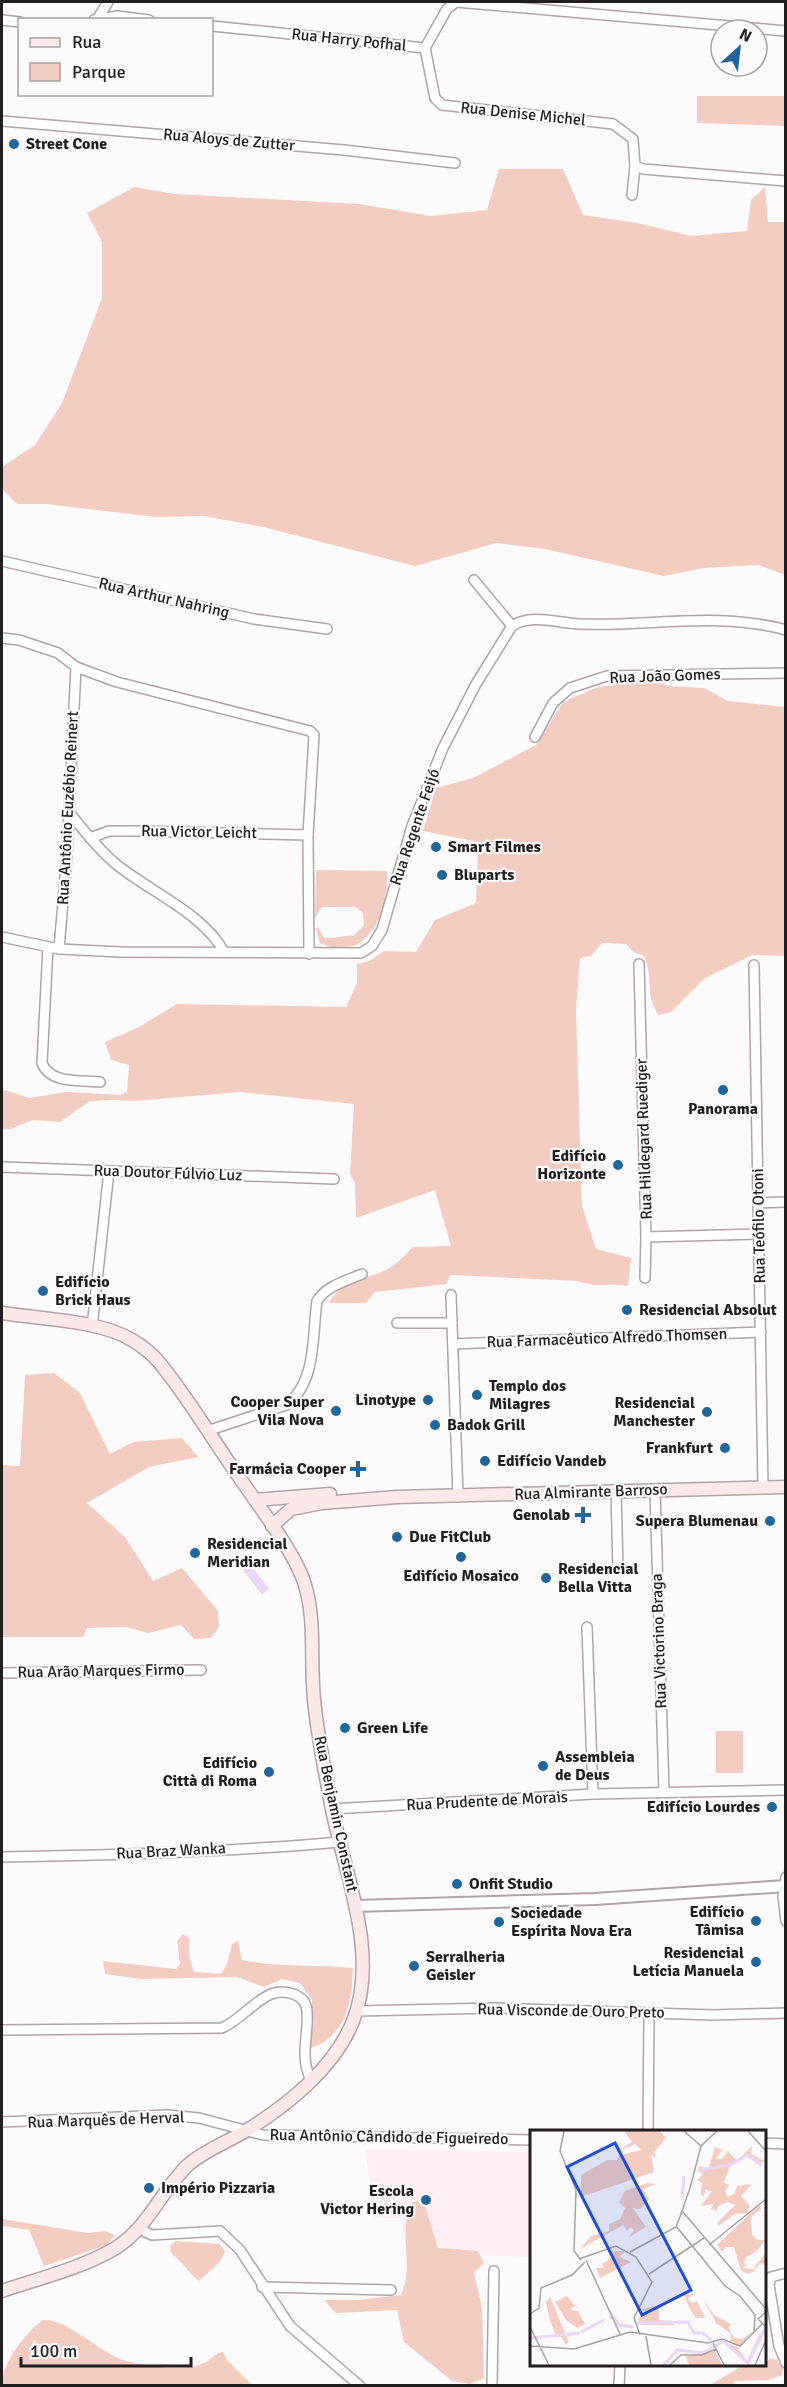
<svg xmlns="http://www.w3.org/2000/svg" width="787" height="2387" font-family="Signika,sans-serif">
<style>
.built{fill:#feeff5}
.green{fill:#f4cdc2}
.water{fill:#e9d6f9}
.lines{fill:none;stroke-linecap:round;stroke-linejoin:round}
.minor-casing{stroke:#b1a3a8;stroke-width:12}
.tertiary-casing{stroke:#b1a3a8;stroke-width:14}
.secondary-casing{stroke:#b1a3a8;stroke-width:15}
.minor{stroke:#fff;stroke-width:9}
.tertiary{stroke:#fff;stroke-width:10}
.secondary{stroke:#fbe9ea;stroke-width:12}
.poi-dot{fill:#20669b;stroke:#fdfafb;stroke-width:2}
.labels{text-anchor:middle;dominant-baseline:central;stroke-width:4.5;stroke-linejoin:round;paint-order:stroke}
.street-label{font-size:16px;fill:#221d1f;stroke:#fdfafb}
.poi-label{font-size:16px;font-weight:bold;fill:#221d1f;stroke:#fdfafb;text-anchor:start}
.inset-river{fill:none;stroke:#e9d6f9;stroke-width:3}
.inset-road{fill:none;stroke:#a5a2a3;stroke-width:1.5}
.view{fill:#1d4ed8;fill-opacity:0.15;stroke:#1d4ed8;stroke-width:3}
.inset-edge{fill:none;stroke:#221d1f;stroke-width:3}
</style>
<rect width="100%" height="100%" fill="#fdfafb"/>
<polygon class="built" points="365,2149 532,2152 532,2257 407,2253 401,2218 375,2218"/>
<g class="green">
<polygon points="697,96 785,96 785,126 697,123"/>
<polygon points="499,169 563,169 583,215 637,223 691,236 747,231 751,200 765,187 768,222 785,222 785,575 759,565 704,568 664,576 545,549 496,543 415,566 263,527 204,516 156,517 46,504 17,504 2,489 2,467 35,445 62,403 102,298 102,242 87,213 134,187 175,194 359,204 431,216 487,210"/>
<path d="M655 680 668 686 704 688 728 701 785 707 786 956 752 955 705 978 671 1012 659 1015C644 995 654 977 644 956L633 952 626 944 602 943 591 956 580 958 576 1009 582 1206 596 1249 631 1258 628 1286C607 1282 600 1289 578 1281L450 1275 447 1284 375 1292 365 1303H329C338 1281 372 1279 391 1267 399 1262 406 1254 413 1247L451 1246 435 1190 356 1218 355 1183 350 1174 354 1104 240 1092 135 1101 110 1100 90 1101 60 1122 32 1120 11 1129H2V1089L29 1098 66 1092 120 1095 127 1092 129 1065 111 1060 105 1042 139 1027 177 1004 346 1007 357 983V964L369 961 384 951 416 952 435 920 476 903 478 842 423 831 436 788 473 778 536 745 563 702 598 687Z"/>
<path d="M316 870 387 871C390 909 368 966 320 943L316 929 318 927 324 938C335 939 343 935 353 936L364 925 363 913 355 907H322L315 918Z"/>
<polygon points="54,1373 80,1393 110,1454 133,1442 182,1438 198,1457 149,1467 87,1503 125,1537 153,1581 182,1568 218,1611 219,1627 211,1638 194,1639 181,1625 148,1633 126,1627 87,1628 83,1637 2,1637 2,1465 20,1466 25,1375"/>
<rect x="716" y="1731" width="27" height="42"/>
<path d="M183 1934 189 1938V1956L194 1972 221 1974 227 1964 232 1944 238 1941 242 1960C278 1968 316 1964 353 1968 352 2001 346 2037 311 2048L312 2000 300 1983 282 1979 264 1987 237 1977 141 1979 105 1974 103 1961 176 1969 180 1964 177 1941Z"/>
<path d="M419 2201 425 2206 438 2248 478 2251 484 2263 474 2273 482 2307 484 2378 470 2384 452 2381 404 2342 397 2310 336 2313 324 2300H358L401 2295C415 2265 397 2234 412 2202Z"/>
<polygon points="2,2219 88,2233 105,2231 115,2235 107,2245 44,2266 29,2230 2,2226"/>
<path d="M176 2241 219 2244 225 2251 220 2262 199 2281C188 2273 182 2261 171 2253L170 2246Z"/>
<path d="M43 2320C68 2318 100 2354 126 2361 148 2366 182 2373 204 2363 212 2360 214 2353 223 2352L227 2360 252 2385H2C1 2364 26 2332 43 2320Z"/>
<path d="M770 2358 777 2360 783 2368 782 2375 768 2380 735 2381 733 2385H710L742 2366C753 2370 763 2367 770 2358Z"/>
</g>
<polygon class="water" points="250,1564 269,1589 262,1595 243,1570"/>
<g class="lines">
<defs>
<g id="minor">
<polyline points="98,18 108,2"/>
<polyline points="2,20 20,22"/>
<polyline points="94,20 117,16 149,20"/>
<polyline points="212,26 425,48 447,9 456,2 786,31"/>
<polyline points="425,48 435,98 442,105 613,124 633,139 635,166 643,169 786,181"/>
<polyline points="2,121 344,150 455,163"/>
<polyline points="632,195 635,166"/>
<polyline points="2,561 254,619 327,629"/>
<polyline points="474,580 512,626"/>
<polyline points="2,638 19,640 58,653 76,667 117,682 310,731 314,735 308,835 309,954"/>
<polyline points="535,737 553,703 570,688 607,676 786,673"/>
<path d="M69 812C83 830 99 850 116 864 150 892 203 913 224 952"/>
<polyline points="90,838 109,831 138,831 308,835"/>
<path d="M2 937 59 949 121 952 361 953 372 946 382 930 412 826 443 748 476 684 512 626C532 613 557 623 579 624 648 627 718 611 786 630"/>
<path d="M48 947 42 1063C50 1084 80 1080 100 1082"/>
<polyline points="59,949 67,854 76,667"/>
<polyline points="639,964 646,1237 759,1234"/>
<polyline points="754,965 763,1487"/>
<polyline points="2,1167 334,1179"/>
<polyline points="758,1203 786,1202"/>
<polyline points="645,1278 646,1237"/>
<polyline points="451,1295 458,1496"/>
<polyline points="397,1323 452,1323"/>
<polyline points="92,1327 109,1171"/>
<polyline points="453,1344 761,1332"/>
<path d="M207 1431 286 1405C317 1383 312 1335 317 1301 326 1286 346 1281 362 1274"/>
<polyline points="655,1490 664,1792"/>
<polyline points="616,1491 618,1570"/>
<polyline points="587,1627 593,1794"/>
<polyline points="2,1673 201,1670"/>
<polyline points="332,1809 593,1794 786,1790"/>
<path d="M2 1857C114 1855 227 1852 340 1842"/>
<polyline points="786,1877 783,1897 786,1921"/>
<polyline points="357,2011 495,2008 713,2015 786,2013"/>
<path d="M2 2030 222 2028C240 2020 253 2002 271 1994 285 1989 306 1994 307 2011 309 2035 299 2057 311 2080"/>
<polyline points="2,2122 167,2115 199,2118 263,2135 532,2140"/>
<polyline points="648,2132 649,2013"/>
<polyline points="764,2143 786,2144"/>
<polyline points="139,2229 152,2235 220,2231 240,2250 290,2326 360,2386"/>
<polyline points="786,2273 771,2277 769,2285 779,2346 786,2363"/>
<polyline points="262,2287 391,2290"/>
<polyline points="492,2386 494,2271"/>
<polyline points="619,2386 620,2364"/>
</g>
<polyline id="tertiary" points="355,1906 595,1899 786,1886"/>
<g id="secondary">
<path d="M2 1313C40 1319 99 1320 132 1340 142 1346 151 1353 158 1361 188 1397 212 1439 239 1477 258 1505 296 1554 305 1585 316 1621 310 1662 314 1699 317 1734 325 1770 331 1805 344 1872 380 1954 353 2021 335 2067 288 2105 247 2130 228 2142 207 2149 189 2164 161 2190 148 2229 114 2249 79 2269 40 2278 2 2291"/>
<polyline points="255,1500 330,1494"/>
<polyline points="272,1526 291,1509 322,1503 397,1497 786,1487"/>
</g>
</defs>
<use href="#minor" class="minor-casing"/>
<use href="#tertiary" class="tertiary-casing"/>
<use href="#secondary" class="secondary-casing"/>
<use href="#minor" class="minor"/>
<use href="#tertiary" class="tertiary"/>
<use href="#secondary" class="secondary"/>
</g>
<g class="poi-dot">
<circle cx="14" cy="144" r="6"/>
<circle cx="436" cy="847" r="6"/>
<circle cx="442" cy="875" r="6"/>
<circle cx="723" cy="1090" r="6"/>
<circle cx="618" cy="1165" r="6"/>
<circle cx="43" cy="1291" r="6"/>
<circle cx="627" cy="1310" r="6"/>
<circle cx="477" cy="1395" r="6"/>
<circle cx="428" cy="1400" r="6"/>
<circle cx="336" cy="1411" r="6"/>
<circle cx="707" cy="1412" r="6"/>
<circle cx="435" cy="1425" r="6"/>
<circle cx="725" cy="1448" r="6"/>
<circle cx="485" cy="1461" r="6"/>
<path d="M355 1460h6v6h6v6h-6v6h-6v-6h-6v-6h6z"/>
<path d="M580 1506h6v6h6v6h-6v6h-6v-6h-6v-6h6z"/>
<circle cx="770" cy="1521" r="6"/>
<circle cx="397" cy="1537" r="6"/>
<circle cx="195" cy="1553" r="6"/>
<circle cx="461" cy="1557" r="6"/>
<circle cx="546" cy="1578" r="6"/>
<circle cx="345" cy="1728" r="6"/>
<circle cx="543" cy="1766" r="6"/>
<circle cx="269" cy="1772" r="6"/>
<circle cx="772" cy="1807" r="6"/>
<circle cx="457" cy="1884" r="6"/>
<circle cx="756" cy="1921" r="6"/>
<circle cx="499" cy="1922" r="6"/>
<circle cx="756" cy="1962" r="6"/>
<circle cx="414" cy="1966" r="6"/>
<circle cx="149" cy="2188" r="6"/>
<circle cx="426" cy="2200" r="6"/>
</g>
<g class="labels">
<g class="street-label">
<text transform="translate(349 40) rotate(6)">Rua Harry Pofhal</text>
<text transform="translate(523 114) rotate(6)">Rua Denise Michel</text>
<text transform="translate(229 140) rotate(5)">Rua Aloys de Zutter</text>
<text transform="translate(164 598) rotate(13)">Rua Arthur Nahring</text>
<text transform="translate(665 676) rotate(-2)">Rua João Gomes</text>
<text transform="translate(68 808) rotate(-87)">Rua Antônio Euzébio Reinert</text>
<text transform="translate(415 827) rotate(-71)">Rua Regente Feijó</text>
<text transform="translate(199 832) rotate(1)">Rua Victor Leicht</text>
<text transform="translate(644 1139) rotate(-92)">Rua Hildegard Ruediger</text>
<text transform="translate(168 1173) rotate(2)">Rua Doutor Fúlvio Luz</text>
<text transform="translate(759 1226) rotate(-91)">Rua Teófilo Otoni</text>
<text transform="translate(607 1338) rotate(-2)">Rua Farmacêutico Alfredo Thomsen</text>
<text transform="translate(591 1492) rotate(-2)">Rua Almirante Barroso</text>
<text transform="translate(659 1641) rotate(-92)">Rua Victorino Braga</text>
<text transform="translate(101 1671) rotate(-1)">Rua Arão Marques Firmo</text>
<text transform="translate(487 1801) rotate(-3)">Rua Prudente de Morais</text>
<text transform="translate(336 1814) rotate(78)">Rua Benjamin Constant</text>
<text transform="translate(171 1851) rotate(-3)">Rua Braz Wanka</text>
<text transform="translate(571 2011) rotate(1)">Rua Visconde de Ouro Preto</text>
<text transform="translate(106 2120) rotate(-2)">Rua Marquês de Herval</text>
<text transform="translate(389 2137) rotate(1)">Rua Antônio Cândido de Figueiredo</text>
</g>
<g class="poi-label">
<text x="26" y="144">Street Cone</text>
<text x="448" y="847">Smart Filmes</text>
<text x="454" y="875">Bluparts</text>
<text x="723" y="1109" text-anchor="middle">Panorama</text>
<text x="606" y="1156" text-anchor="end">Edifício<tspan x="606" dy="18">Horizonte</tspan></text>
<text x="55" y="1282">Edifício<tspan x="55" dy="18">Brick Haus</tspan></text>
<text x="639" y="1310">Residencial Absolut</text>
<text x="489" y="1386">Templo dos<tspan x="489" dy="18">Milagres</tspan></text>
<text x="416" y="1400" text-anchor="end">Linotype</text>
<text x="324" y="1402" text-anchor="end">Cooper Super<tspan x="324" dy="18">Vila Nova</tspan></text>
<text x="695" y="1403" text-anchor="end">Residencial<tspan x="695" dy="18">Manchester</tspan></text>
<text x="447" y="1425">Badok Grill</text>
<text x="713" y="1448" text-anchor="end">Frankfurt</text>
<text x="497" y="1461">Edifício Vandeb</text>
<text x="346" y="1469" text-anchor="end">Farmácia Cooper</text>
<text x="570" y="1515" text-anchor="end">Genolab</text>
<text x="758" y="1521" text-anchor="end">Supera Blumenau</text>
<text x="409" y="1537">Due FitClub</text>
<text x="207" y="1544">Residencial<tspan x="207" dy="18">Meridian</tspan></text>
<text x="558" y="1569">Residencial<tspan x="558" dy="18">Bella Vitta</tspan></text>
<text x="461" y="1576" text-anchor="middle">Edifício Mosaico</text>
<text x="357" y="1728">Green Life</text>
<text x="555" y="1757">Assembleia<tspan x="555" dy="18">de Deus</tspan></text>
<text x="257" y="1763" text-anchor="end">Edifício<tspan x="257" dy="18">Città di Roma</tspan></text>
<text x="760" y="1807" text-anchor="end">Edifício Lourdes</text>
<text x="469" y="1884">Onfit Studio</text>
<text x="744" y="1912" text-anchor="end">Edifício<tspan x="744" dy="18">Tâmisa</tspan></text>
<text x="511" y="1913">Sociedade<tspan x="511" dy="18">Espírita Nova Era</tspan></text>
<text x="744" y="1953" text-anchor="end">Residencial<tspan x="744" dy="18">Letícia Manuela</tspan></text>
<text x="426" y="1957">Serralheria<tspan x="426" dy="18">Geisler</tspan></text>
<text x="161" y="2188">Império Pizzaria</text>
<text x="414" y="2191" text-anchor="end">Escola<tspan x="414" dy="18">Victor Hering</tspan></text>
</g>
</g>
<g transform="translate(530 2130)">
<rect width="236" height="236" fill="#fdfafb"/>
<path d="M94 1H130L135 7 140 3 124 22 127 29 121 24 124 42 51 67V45L77 30H87L90 25 111 20 105 14 84 23 102 12ZM222 16 221 24 235 31 229 34 216 26 200 37 194 52 199 56 195 60 197 67 204 64 207 56 222 54 211 66 220 76 217 83 205 84 188 96 187 93 205 75 197 72 188 76 187 81 181 79 184 74 171 76 182 61 176 60 173 67 171 64 172 53 167 50 173 44 168 41 169 36 178 39 185 17 192 20 186 29H192L198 21 207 31ZM117 53 126 54 113 59 119 70 110 79 103 78 116 97 98 108 104 100 101 97 97 101 93 95 50 119 61 106 79 101V94L90 89 95 78 89 72 95 61ZM229 75 232 78 221 87 222 104 227 110H235L227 121 215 128 214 135 219 134 213 138 225 139V136L235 124V135L230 133 224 141 219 144 211 141 204 117H196L192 122 187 115ZM83 121H95L90 127 101 132 70 148 66 138H74L72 134 84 127ZM160 159 155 164H164L158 168 162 173 167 171 175 188H166L161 181 153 164ZM37 166 45 176 40 180 48 181 55 194 47 198 36 190 25 172ZM20 167 39 212 36 215 31 207H27L20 191 16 172ZM173 168 184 185 201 194 199 198 204 208 212 209 223 201 210 215 200 211 201 204 186 193ZM125 176 129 177V190L142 191 144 195H111L108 189 111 186 106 183 111 185 113 179ZM230 203 231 210 218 232 211 228 219 233 234 205 218 235 193 212 207 217 217 231ZM185 221 192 235H159L156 226Z" fill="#f4cdc2"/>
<path class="inset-river" d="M169 40 200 35 217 25 231 35M152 68 154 46M79 188 84 187 89 195 103 197M107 193 158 192 164 203H173L181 210M51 202 74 190M0 208 50 203M134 235 147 220 173 223 193 211 218 233 236 197"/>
<path class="inset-road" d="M34 1 30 21 46 60 44 121 51 130M154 1 171 16M218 1 236 21M160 58 171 16 187 1M153 78 161 55M152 81 236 179M146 96 195 156 210 166 225 185 224 203M179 115 236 69M100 122 146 97 154 76M49 129 86 116 106 127 122 152 104 188 110 205M56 130 90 204M119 144 174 108M236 182 228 189 236 197M0 184 9 178 11 158 42 145 55 132M0 197 19 235M100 202 178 213 192 209 210 216 232 194M116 206 121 235M183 213 194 235M0 216 44 219 100 202M140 235 151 225H172L186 219M225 235 236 210"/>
<path class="view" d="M85 13 161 160 112 185 37 37Z"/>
<rect width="236" height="236" class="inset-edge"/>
</g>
<rect width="787" height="2387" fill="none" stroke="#221d1f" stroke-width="6"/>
<rect x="18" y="18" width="195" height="78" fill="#fdfafb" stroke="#a5a2a3" stroke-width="1.5"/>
<rect x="30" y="38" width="30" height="9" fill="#fbe9ea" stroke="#a5a2a3" stroke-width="1.5"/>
<text x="72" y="48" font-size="18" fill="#221d1f">Rua</text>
<rect x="30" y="63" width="30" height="18" fill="#f4cdc2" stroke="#a5a2a3" stroke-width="1.5"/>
<text x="72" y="78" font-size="18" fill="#221d1f">Parque</text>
<g transform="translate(739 48) rotate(27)"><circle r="28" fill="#fdfafb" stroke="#a5a2a3" stroke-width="1.5"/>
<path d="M0-4.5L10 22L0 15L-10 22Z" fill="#20669b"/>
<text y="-9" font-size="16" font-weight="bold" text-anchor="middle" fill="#221d1f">N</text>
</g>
<path d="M21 2357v9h170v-9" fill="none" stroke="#221d1f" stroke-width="3"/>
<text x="30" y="2357" font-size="18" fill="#221d1f" stroke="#fdfafb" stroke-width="4.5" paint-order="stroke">100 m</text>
</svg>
